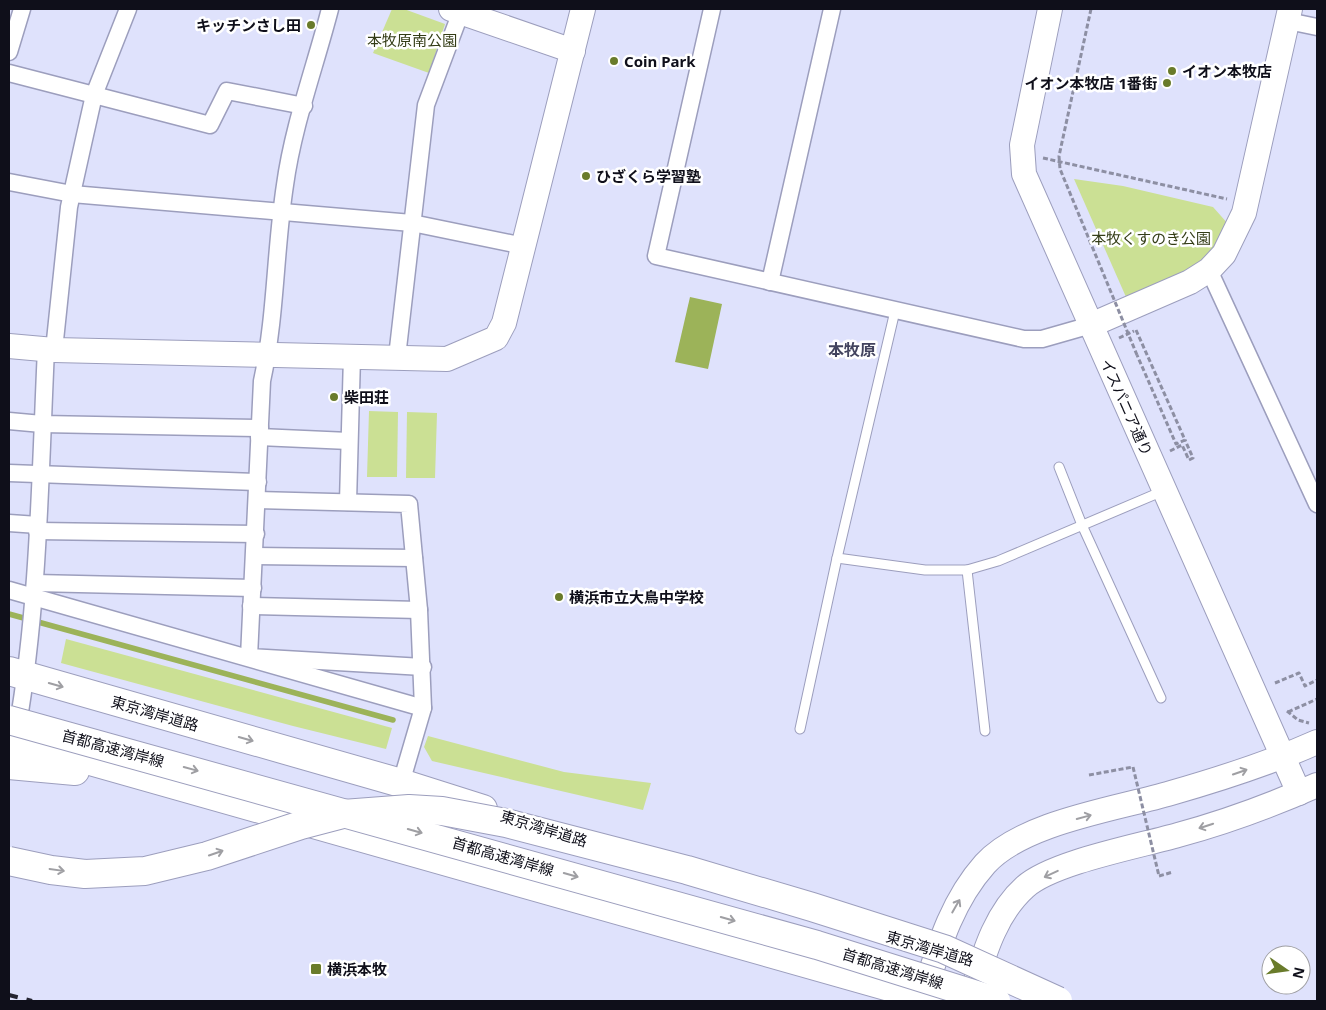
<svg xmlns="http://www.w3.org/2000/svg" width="1326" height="1010" font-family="'Noto Sans','Noto Sans JP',sans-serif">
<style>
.green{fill:#cbe094}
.water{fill:#9cb359}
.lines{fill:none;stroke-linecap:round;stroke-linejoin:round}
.stream{stroke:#9cb359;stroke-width:5.5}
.lane-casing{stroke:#9c9ebd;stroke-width:11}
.street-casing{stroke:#9c9ebd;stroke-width:19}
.secondary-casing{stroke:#9c9ebd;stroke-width:26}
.highway-casing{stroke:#9c9ebd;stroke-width:30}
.path{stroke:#8d8fa3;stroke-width:3;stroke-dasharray:5 2.5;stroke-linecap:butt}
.lane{stroke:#fff;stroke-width:9}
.street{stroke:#fff;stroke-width:16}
.secondary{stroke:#fff;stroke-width:24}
.highway{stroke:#fff;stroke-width:28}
.rail{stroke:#242431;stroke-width:4;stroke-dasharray:9 9;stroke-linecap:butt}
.highway-bridge-casing{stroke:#9c9ebd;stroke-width:30;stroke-linecap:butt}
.path-bridge{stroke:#8d8fa3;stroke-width:3;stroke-dasharray:5 2.5;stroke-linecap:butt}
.highway-bridge{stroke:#fff;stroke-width:28}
.oneway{stroke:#9f9fa3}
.poi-dot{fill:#697b2b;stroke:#fff;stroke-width:2}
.labels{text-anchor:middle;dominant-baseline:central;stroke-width:5;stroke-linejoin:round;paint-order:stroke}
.poi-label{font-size:15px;font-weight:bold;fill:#0f0f1a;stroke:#fff;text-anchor:start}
.park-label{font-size:15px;fill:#343d17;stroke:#fff}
.street-label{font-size:15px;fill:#0f0f1a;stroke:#fff}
.neighbourhood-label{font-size:16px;font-weight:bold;fill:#42435e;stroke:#fff}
</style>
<rect width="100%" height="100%" fill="#dfe2fc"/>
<g class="green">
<polygon points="392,9 404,9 445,24 429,73 373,53"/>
<path d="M1074 179 1123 186 1213 207 1229 225C1224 232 1220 241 1214 248 1192 274 1156 284 1126 297Z"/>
<polygon points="369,411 398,412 397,477 367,477"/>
<polygon points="407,412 437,413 435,478 406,478"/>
<polygon points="66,639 392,728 386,749 293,726 61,663"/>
<polygon points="428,736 564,772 651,783 643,810 432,761 424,747"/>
</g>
<polygon class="water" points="690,297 722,304 708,369 675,362"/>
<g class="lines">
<polyline class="stream" points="9,614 393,720"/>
<defs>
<g id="lane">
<polyline points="1059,467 1082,525 1161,698"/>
<polyline points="837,558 925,570 967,570 998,561 1163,491"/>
<polyline points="967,570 985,731"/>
<polyline points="800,729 837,558 895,311"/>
</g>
<g id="street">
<path d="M330 9C315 67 293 126 285 185 275 250 276 317 262 381L249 657 423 667"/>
<polyline points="712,9 656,256 1024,339 1042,339 1091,325"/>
<polyline points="1288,21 1317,27"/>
<polyline points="9,52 22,9"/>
<polyline points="9,73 210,125 227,91 304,106"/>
<polyline points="9,182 72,194 412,223 524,246"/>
<polyline points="1209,270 1317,504"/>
<polyline points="770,282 832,9"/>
<polyline points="54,350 69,207 83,144 94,95 128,9"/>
<polyline points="397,357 426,105 462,9"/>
<polyline points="9,421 42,424 260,428"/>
<polyline points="259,437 349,441"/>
<polyline points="9,473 258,482"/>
<polyline points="257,500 409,504 419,610 423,708 401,783"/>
<polyline points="348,502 352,356"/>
<polyline points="9,523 38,525"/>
<polyline points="37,531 256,534"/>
<polyline points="255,556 414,558"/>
<polyline points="35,583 253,588"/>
<polyline points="9,590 423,708"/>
<polyline points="251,606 419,610"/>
<path d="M17 730C39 605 40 476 46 349"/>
</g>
<g id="secondary">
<polyline points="451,9 573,51"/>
<polyline points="1050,9 1022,145 1024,174 1299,793"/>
<polyline points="1091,325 1190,282 1209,270 1224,254 1244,213 1290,9"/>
<polyline points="9,346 54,350 447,359 496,338 504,323 583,9"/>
<path d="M975 984C985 950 997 912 1025 887 1053 862 1140 846 1178 835 1226 822 1272 805 1317 785"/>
<path d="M923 997C938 949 951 902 985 864 1023 822 1117 809 1171 793 1220 779 1270 763 1317 742"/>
</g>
<g id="highway">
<polyline points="9,671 401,783 483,809"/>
<polyline points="9,738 939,1001"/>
<polyline points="9,765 75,771"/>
</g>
</defs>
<use href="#lane" class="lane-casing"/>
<use href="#street" class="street-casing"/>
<use href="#secondary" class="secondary-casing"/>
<use href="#highway" class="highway-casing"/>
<g class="path">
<polyline points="1043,158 1227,199"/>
<polyline points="1136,330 1185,440 1176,444 1137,355"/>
<polyline points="1119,338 1134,331"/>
<polyline points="1170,451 1182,445 1189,460 1193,458 1185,440"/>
<polyline points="1275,683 1299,673 1305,686 1317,680"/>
<polyline points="1287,711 1298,720 1309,723"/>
<polyline points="1288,712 1317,699"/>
<polyline points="1089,775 1133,767"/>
<polyline points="1159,876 1173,872"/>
</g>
<use href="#lane" class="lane"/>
<use href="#street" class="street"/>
<use href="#secondary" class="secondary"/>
<use href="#highway" class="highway"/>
<polyline class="rail" points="9,995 32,1001"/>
<defs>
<g id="highway-bridge">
<polyline points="9,720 817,945 996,1001"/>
<polyline points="9,861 51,870 85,874 145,871 207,856 301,825 343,814 409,809 442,811 506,823 687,870 812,907 944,949 1058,1001"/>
</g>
</defs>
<use href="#highway-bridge" class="highway-bridge-casing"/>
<g class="path-bridge">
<polyline points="1091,9 1059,156 1060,169 1137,355"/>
<polyline points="1133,767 1159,876"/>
</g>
<use href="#highway-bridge" class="highway-bridge"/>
</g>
<defs><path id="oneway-shaft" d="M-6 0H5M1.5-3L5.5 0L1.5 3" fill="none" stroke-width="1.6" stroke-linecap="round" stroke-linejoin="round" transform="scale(1.25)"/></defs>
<g class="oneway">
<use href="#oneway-shaft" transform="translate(56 685) rotate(16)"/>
<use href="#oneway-shaft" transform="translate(246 739) rotate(16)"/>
<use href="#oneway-shaft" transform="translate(191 769) rotate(15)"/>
<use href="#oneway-shaft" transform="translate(1240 772) rotate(-19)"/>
<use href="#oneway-shaft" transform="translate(1084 817) rotate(-15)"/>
<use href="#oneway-shaft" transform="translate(1206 826) rotate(162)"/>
<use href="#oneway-shaft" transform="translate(415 831) rotate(16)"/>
<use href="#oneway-shaft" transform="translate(216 853) rotate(-19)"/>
<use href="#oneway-shaft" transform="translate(57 870) rotate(8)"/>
<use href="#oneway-shaft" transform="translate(1051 874) rotate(155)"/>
<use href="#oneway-shaft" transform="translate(571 875) rotate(16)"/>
<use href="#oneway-shaft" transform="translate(956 906) rotate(-60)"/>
<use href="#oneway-shaft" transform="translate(728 919) rotate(16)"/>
</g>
<g class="poi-dot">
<circle cx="311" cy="25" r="5"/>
<circle cx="614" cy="61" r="5"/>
<circle cx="1172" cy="71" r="5"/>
<circle cx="1167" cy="83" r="5"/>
<circle cx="586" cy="176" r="5"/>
<circle cx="334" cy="397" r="5"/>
<circle cx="559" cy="597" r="5"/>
<rect x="310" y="963" width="12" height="12" rx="2.5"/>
</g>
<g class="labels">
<g class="poi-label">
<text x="301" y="25" text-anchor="end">キッチンさし田</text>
<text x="624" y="61">Coin Park</text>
<text x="1182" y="71">イオン本牧店</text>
<text x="1157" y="83" text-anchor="end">イオン本牧店 1番街</text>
<text x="596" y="176">ひざくら学習塾</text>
<text x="344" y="397">柴田荘</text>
<text x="569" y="597">横浜市立大鳥中学校</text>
<text x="327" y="969">横浜本牧</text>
</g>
<g class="park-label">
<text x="412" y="40">本牧原南公園</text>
<text x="1151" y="238">本牧くすのき公園</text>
</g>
<g class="street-label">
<text transform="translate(1127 407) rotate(66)">イスパニア通り</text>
<text transform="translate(155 713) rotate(16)">東京湾岸道路</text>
<text transform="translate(113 748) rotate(15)">首都高速湾岸線</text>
<text transform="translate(544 828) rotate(17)">東京湾岸道路</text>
<text transform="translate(503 856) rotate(16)">首都高速湾岸線</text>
<text transform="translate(930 948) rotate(16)">東京湾岸道路</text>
<text transform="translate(893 968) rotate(17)">首都高速湾岸線</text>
</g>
<g class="neighbourhood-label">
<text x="852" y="350">本牧原</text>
</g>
</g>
<rect width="1326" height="1010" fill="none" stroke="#0f0f1a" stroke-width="20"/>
<g transform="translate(1286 970) rotate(103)"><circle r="24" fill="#ffffff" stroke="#9f9fa3"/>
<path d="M0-4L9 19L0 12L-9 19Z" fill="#697b2b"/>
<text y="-8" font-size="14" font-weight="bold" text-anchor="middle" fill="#0f0f1a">N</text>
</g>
</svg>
